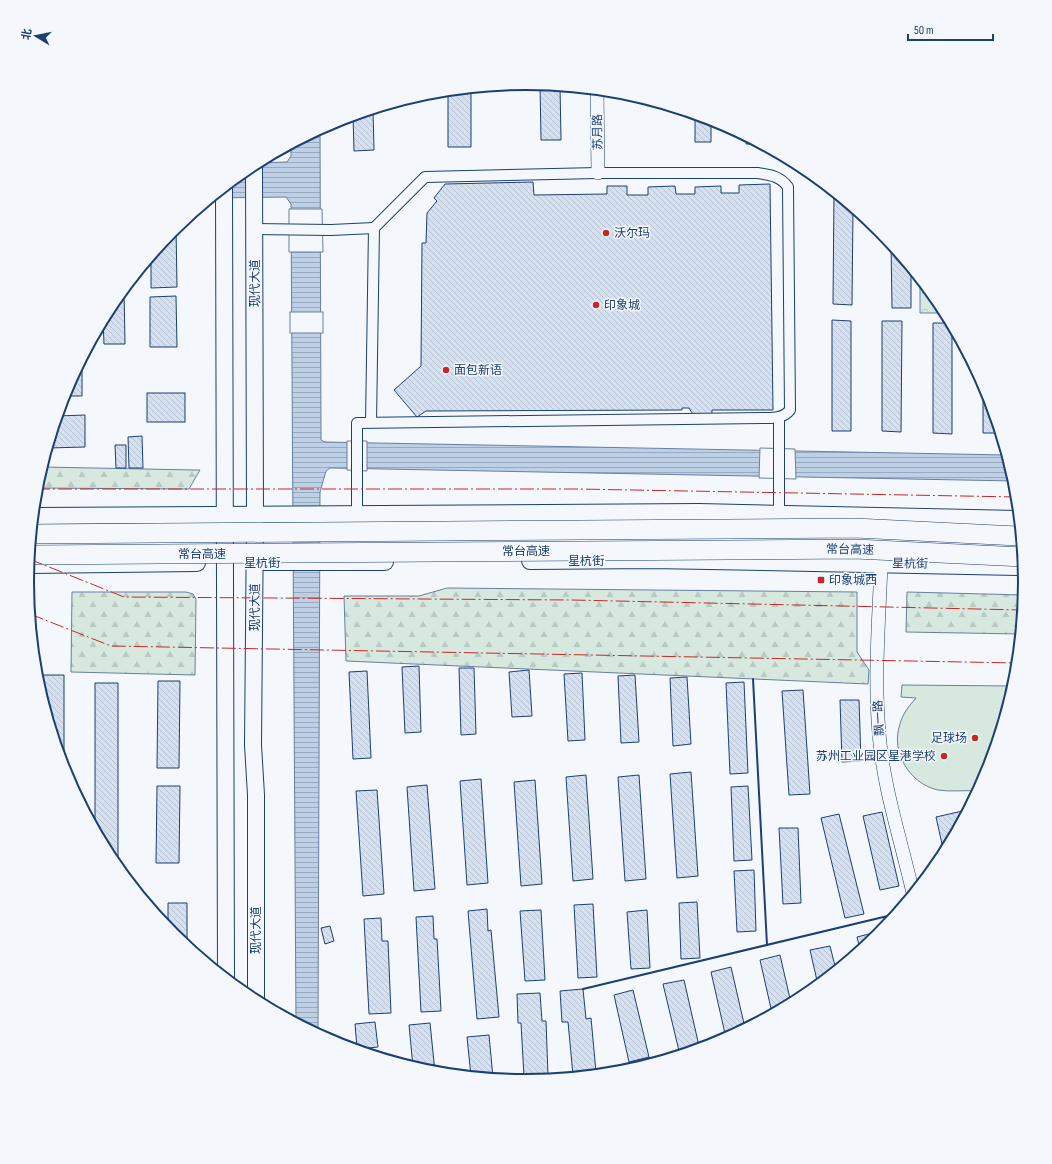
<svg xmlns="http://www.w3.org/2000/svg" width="1052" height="1164" font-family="'Sofia Sans Condensed','Noto Sans SC',sans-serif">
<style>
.forest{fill:url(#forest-firs);stroke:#687fa3}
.park{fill:url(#park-crowns);stroke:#687fa3}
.garden{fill:#d7e8df;stroke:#687fa3}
.water{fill:url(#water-rules);stroke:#687fa3}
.pier{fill:#f4f7fb;stroke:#687fa3}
.building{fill:url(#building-back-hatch);stroke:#1d3f73}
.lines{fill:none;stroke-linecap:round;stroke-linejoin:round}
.minor-casing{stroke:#1d3f73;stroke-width:12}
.tertiary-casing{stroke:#1d3f73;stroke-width:14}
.primary-casing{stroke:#1d3f73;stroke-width:18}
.minor{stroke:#f4f7fb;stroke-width:10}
.tertiary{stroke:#f4f7fb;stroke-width:13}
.primary{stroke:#f4f7fb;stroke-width:16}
.motorway-bridge-casing{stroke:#1d3f73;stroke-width:20;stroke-linecap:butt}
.motorway-bridge{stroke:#f4f7fb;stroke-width:19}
.wall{stroke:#1d3f73;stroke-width:2}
.power{stroke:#c62828;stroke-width:1;stroke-dasharray:14 3 2 3;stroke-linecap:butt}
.poi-dot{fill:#c62828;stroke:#f4f7fb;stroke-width:1.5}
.labels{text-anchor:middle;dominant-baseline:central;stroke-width:3;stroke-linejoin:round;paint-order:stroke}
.street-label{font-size:12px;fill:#1d3f73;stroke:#f4f7fb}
.poi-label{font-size:12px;fill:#1d3f73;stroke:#f4f7fb;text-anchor:start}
.rim{fill:none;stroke:#1d3f73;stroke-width:2}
</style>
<defs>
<pattern id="forest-firs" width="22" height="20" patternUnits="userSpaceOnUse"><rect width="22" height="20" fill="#d7e8df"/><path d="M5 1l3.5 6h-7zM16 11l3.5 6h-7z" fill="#b8c8c3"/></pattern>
<pattern id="park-crowns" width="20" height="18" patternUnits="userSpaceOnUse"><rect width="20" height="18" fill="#d7e8df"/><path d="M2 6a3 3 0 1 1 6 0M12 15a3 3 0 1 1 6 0" fill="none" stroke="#b8c8c3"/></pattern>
<pattern id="water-rules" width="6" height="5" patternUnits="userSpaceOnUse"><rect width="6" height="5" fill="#bed0e5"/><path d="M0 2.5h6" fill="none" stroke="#9aaabe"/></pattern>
<pattern id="building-back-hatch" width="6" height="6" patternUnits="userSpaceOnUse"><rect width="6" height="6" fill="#d5e0f0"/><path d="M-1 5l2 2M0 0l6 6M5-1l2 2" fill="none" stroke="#b6c1d1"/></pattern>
</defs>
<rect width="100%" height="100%" fill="#f4f7fb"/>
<g class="forest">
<polygon points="42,467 195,470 200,470 189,489 36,488"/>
<polygon points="447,588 857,592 857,652 869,670 868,684 346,661 344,596 419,596"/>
<polygon points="72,592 186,592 193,594 196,599 195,675 71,672"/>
<polygon points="907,592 1024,595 1020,634 906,632"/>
</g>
<polygon class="park" points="920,280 941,305 945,313 920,313"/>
<path class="garden" d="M902 685 1013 686 987 773 978 791C965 790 950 792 938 790 910 784 890 752 900 724 903 713 909 706 916 698L901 697Z"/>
<polygon class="water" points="320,129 321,440 325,442 1006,455 1014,481 330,468 326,471 320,492 318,1034 296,1022 291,204 286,197 212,198 256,163 287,162 291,156 291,145"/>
<g class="pier">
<polygon points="289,209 322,209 323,252 289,252"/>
<rect x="290" y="312" width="33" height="21"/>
<polygon points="347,441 367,441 367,471 347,470"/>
<polygon points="760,448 795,449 796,479 759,478"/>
</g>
<g class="building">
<polygon points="540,84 560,86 561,140 541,140"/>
<polygon points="471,88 471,147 448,147 448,91"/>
<polygon points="620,92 624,93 634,96 620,96"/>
<polygon points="373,109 374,150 354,151 353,115"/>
<polygon points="695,114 711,119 711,142 695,142"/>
<polygon points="747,137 760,144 746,144"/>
<polygon points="533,182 534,195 607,194 607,186 627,186 627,195 648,195 648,187 675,186 676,194 695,194 695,187 721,186 721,193 739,193 739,185 770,184 773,410 712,410 712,421 697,421 689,408 682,408 682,410 426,411 417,417 394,390 421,366 422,243 426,243 427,213 437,201 434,198 445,184"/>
<polygon points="834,192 853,208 852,305 833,304"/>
<polygon points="176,227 177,287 151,288 151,256"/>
<polygon points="891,244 911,268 911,308 892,308"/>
<polygon points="124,289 125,344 104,344 103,319 111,305"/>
<polygon points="176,296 177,347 150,347 150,297"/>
<polygon points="832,320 851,321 851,431 832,431"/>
<polygon points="882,321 902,321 901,432 882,431"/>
<polygon points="933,323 951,323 952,326 952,434 933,433"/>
<polygon points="82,360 82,396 64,396 65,391"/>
<polygon points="983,384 987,391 1000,433 983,433"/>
<rect x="147" y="393" width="38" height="29"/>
<polygon points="85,415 85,447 48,448 57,416"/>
<polygon points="142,436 143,468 129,468 128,437"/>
<polygon points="115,445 126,445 126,468 116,468"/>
<polygon points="419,666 421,732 405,733 402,667"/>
<polygon points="459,668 474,668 476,734 461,735"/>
<polygon points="529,670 532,716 512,717 509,672"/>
<polygon points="367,671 371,758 353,759 349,672"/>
<polygon points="582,673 585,740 568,741 564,674"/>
<polygon points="43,675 64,675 64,761 61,761 42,699"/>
<polygon points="635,675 639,742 621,743 618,676"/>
<polygon points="687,677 691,744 673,746 670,678"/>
<polygon points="158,681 180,681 179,768 157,768"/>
<polygon points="744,682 748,773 730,774 726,683"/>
<polygon points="95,683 118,683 118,860 111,859 95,829"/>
<polygon points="803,690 810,794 789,795 782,691"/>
<polygon points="840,700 859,700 861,761 842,762"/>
<polygon points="691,772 698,876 677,878 670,774"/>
<polygon points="586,775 593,879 573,881 566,777"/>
<polygon points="639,775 646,879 625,881 618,777"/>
<polygon points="481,779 488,883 467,885 460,781"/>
<polygon points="535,780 542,884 521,886 514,782"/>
<polygon points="427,785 435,889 414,891 407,787"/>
<polygon points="157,786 180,786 179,863 156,863"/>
<polygon points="748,786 752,860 734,861 731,787"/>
<polygon points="377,790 384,894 363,896 356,791"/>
<polygon points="967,810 944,853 936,817"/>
<polygon points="882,812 899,886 880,890 863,816"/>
<polygon points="839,814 864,914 845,918 821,818"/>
<polygon points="779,828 798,828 801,903 783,904"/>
<polygon points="754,870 756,931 737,932 734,871"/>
<polygon points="697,902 700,958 681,959 679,903"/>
<polygon points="168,903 187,903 187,946 168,929"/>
<polygon points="593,904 597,977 578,978 574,905"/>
<polygon points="487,909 488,931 491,930 499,1017 477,1019 468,911"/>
<polygon points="541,910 545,980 525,981 520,911"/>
<polygon points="647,910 650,968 631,969 627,912"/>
<polygon points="433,916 434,939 437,939 441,1011 421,1012 416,917"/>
<polygon points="381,918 382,941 388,941 391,1013 369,1014 364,919"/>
<polygon points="330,926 334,941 325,944 321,928"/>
<polygon points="877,932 878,936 860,950 857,937"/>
<polygon points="830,946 836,970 818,985 810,950"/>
<polygon points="780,955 791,1003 772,1013 760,960"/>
<polygon points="731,967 745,1028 726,1038 711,972"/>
<polygon points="684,980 699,1046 679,1051 663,984"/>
<polygon points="583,989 586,1019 591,1018 596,1072 573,1075 568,1022 562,1022 560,991"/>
<polygon points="633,990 649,1057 629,1062 614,995"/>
<polygon points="540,993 542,1021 546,1021 548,1075 524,1077 521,1023 518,1023 517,994"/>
<polygon points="375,1022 378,1047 369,1048 370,1054 353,1048 357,1048 355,1024"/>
<polygon points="430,1023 435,1072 413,1067 409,1025"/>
<polygon points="489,1035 493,1078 471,1076 467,1037"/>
</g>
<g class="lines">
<defs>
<g id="minor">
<polyline points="254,229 331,230 374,228"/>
<path d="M357 513V423L762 418C772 418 783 419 790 410L788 187C780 176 770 175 758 173H598L425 177 374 228 371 423"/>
<polyline points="779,513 779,417"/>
<polyline points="610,1073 652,1063"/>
</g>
<g id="tertiary">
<polyline points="597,90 598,173"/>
<path d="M881 564C879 620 874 677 879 733 883 787 901 840 913 893"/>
</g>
<g id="primary">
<polyline points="254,164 255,514 253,745 256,795 256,1001"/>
<polyline points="224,188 226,978"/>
<polyline points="33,516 699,512 1019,519"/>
<polyline points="530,561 652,560 1024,567"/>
<polyline points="264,562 385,562"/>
<polyline points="29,565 197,563"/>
</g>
</defs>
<use href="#minor" class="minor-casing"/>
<use href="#tertiary" class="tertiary-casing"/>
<use href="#primary" class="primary-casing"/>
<use href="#minor" class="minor"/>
<use href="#tertiary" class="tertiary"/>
<use href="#primary" class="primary"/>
<defs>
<g id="motorway-bridge">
<polyline points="32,534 855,528 1020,536"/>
<polyline points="30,555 855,549 1023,557"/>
</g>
</defs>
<use href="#motorway-bridge" class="motorway-bridge-casing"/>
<use href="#motorway-bridge" class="motorway-bridge"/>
<g class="wall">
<polyline points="753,679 767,945"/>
<polyline points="583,989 896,914"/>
</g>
<g class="power">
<polyline points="36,489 577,489 1017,497"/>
<polyline points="29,559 124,597 571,600 1022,610"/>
<polyline points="30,614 111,646 1017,663"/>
</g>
</g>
<g class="poi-dot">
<circle cx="606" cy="233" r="4"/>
<circle cx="596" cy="305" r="4"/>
<circle cx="446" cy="370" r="4"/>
<rect x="817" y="576" width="8" height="8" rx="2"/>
<circle cx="975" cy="738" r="4"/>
<circle cx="944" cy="756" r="4"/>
</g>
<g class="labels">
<g class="street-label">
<text transform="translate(598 132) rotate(-91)">苏月路</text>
<text transform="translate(255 283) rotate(-90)">现代大道</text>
<text transform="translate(850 550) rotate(1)">常台高速</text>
<text x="526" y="551">常台高速</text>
<text x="202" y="554">常台高速</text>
<text x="586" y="561">星杭街</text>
<text x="262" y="563">星杭街</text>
<text transform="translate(910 564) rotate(1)">星杭街</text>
<text transform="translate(255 607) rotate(-90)">现代大道</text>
<text transform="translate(879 718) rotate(-93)">飘一路</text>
<text transform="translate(256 930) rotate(-90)">现代大道</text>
</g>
<g class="poi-label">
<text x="614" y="233">沃尔玛</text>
<text x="604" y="305">印象城</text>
<text x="454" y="370">面包新语</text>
<text x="829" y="580">印象城西</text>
<text x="967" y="738" text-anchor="end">足球场</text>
<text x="936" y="756" text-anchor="end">苏州工业园区星港学校</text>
</g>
</g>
<path d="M0 0H1052V1164H0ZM34 582a492 492 0 1 1 984 0a492 492 0 1 1-984 0Z" fill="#f4f7fb" fill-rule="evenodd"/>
<path class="rim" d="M34 582a492 492 0 1 1 984 0a492 492 0 1 1-984 0Z"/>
<g transform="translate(36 36) rotate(280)" stroke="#f4f7fb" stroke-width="3" paint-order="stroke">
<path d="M0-3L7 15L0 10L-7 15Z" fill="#1d3f73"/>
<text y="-6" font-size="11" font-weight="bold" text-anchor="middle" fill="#1d3f73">北</text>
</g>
<path d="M908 34v6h85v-6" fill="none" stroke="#1d3f73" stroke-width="2"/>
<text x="914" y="34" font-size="12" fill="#1d3f73" stroke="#f4f7fb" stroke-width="3" paint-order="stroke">50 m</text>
</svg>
